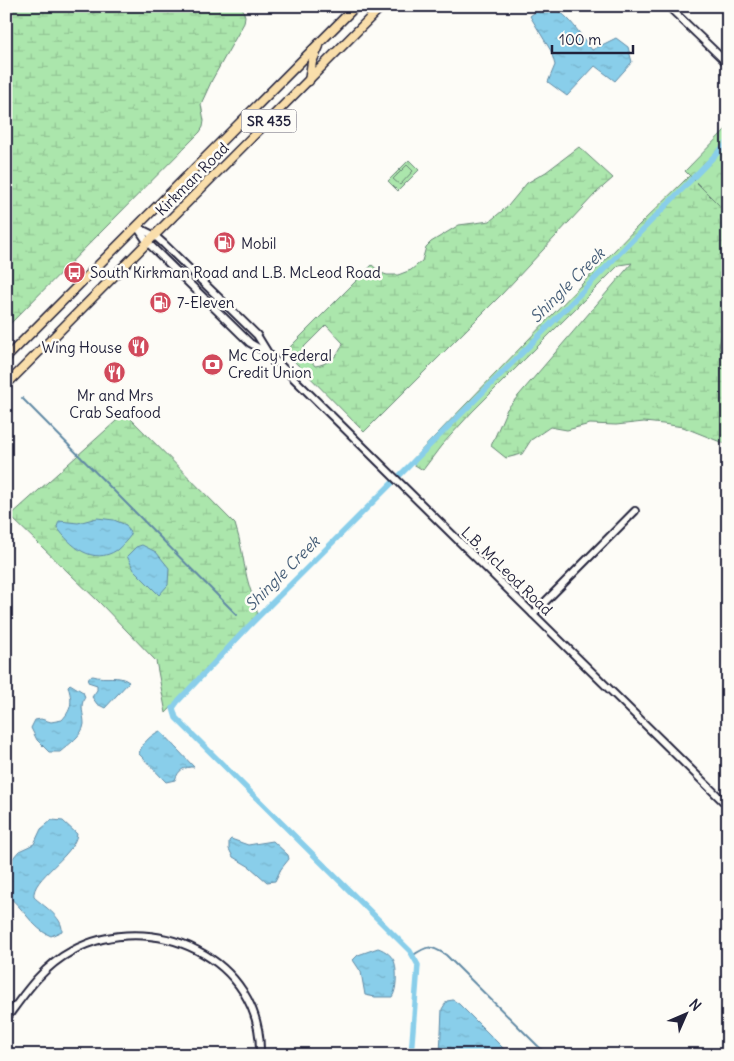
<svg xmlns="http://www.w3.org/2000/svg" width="734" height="1061" font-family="Delius,sans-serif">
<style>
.wetland{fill:url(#wetland-marsh);stroke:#668474;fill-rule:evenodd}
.park{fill:url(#park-crowns);stroke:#668474}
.garden{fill:#abe6ac;stroke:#668474}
.water{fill:url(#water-ripples);stroke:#6089a4}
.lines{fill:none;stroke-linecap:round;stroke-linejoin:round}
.stream{stroke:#6089a4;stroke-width:2}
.canal{stroke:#89ceea;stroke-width:5.5}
.minor-casing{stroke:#22223b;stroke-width:10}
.major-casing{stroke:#22223b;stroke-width:11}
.minor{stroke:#fdfcf7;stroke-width:6}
.major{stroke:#f9deab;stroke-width:8}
.labels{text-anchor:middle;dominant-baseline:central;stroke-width:5;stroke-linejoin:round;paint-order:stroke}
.shield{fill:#fdfcf7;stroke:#646373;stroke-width:1}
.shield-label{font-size:14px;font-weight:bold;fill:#22223b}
.street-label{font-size:15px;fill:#22223b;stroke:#fdfcf7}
.poi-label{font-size:15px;fill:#22223b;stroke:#fdfcf7;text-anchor:start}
.water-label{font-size:16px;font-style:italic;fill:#465e78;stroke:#fdfcf7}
</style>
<defs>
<pattern id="wetland-marsh" width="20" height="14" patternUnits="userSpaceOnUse" patternTransform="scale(1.25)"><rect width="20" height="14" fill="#abe6ac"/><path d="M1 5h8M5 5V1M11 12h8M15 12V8" fill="none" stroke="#93c595"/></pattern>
<pattern id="park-crowns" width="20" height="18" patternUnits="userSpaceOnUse" patternTransform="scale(1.25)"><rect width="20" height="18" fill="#abe6ac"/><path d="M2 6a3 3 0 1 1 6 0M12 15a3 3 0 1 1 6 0" fill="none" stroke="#93c595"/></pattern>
<pattern id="water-ripples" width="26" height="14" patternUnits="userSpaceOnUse" patternTransform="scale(1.25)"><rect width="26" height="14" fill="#89ceea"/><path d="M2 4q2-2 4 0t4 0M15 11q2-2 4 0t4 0" fill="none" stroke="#76b1ca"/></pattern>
</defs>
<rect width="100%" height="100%" fill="#fdfcf7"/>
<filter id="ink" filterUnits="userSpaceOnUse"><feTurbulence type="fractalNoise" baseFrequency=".02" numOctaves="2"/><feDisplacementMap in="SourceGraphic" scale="10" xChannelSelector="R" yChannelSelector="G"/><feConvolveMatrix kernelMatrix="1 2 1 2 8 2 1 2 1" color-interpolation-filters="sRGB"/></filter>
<g filter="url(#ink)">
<g class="wetland">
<polygon points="6,6 242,6 245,16 244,23 212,80 201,104 204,121 203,127 200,132 6,328"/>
<polygon points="728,138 728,445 683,427 663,424 644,422 616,425 590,424 567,430 550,427 531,440 522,454 506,458 491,446 507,409 632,263 619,265 472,412 441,446 423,470 410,462 640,224"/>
<path d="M579 147 613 178 596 193 502 294 364 432 285 352 372 265 381 273 387 275H398L411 270 422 261 426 247 431 242 459 225 490 221 508 206 527 183 546 172ZM326 325 343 343C340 355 327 365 315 366L302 349Z"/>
<path d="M125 413 235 524C241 542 243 560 247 578 250 591 256 603 258 616L166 713 156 661 99 602 10 516Z"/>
</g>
<g class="park">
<polygon points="728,127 728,214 685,171"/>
<polygon points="409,160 419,170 398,191 388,181"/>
<polygon points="728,292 728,358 719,349"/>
</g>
<polygon class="garden" points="407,165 413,171 400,185 393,179"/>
<g class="water">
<path d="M543 6C565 6 579 34 592 50L616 38 628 47 632 62 615 81 595 66 567 96 548 82 555 65 551 51 530 16Z"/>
<path d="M97 518 114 520 126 525 131 535C127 540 122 546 117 550 93 566 70 546 57 527L59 521 78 523Z"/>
<polygon points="142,545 156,552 169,568 168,585 159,595 134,570 127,556 136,547"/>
<path d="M93 676C105 680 119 674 129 682L105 708 97 704 92 697 97 690V685L88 682 89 677Z"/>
<path d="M70 684 83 692 85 697C79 707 84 713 84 724 83 735 68 745 60 752H49L37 740 31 728 35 720 41 719 51 722 62 720C73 708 72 700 68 686Z"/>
<path d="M160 731 194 767C184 767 179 769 175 780L166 782 139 754C140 745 152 734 160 731Z"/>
<path d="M52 820 63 821 77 834C74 857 31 878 34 897 43 906 63 917 62 931L51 936C32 929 23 906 6 895V866L19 851 34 844 41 829Z"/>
<polygon points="231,839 248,845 273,841 288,855 289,859 281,869 275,881 267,882 250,867 233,857 229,849 229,841"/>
<path d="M378 948C385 950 394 957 395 964 397 973 397 990 392 997H375L365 995 361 972 353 960 358 955Z"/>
<polygon points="453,1000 459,1004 510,1055 478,1055 476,1053 472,1055 440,1055 442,1009 447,1001"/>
</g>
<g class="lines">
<g class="stream">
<polyline points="22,398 237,615"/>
<path d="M412 956C428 945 430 945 446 955L547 1055"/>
</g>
<polyline class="canal" points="411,1055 418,965 410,951 176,718 173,708 178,701 248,627 536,339 728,142"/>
<defs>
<g id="minor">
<polyline points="668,6 728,64"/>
<polyline points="137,227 155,236 164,244 257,335 268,353 275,360 728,806"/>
<polyline points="138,228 148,243 250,343 266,352"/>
<polyline points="533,614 635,511"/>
<path d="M6 1019C25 993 42 967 72 951 151 908 263 957 260 1055"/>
</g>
<g id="major">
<polyline points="309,81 312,62 319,46"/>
<polyline points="6,358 356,6"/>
<polyline points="6,385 382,6"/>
</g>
</defs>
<use href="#minor" class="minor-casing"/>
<use href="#major" class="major-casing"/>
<use href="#minor" class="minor"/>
<use href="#major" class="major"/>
</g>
</g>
<defs>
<symbol id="fuel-disc" viewBox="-11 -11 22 22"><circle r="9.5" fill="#d1495b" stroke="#fdfcf7"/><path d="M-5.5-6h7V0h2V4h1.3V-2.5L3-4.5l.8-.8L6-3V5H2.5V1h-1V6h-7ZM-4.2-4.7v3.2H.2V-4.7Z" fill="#fff"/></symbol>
<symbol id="bus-disc" viewBox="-11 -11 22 22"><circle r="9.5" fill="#d1495b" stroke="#fdfcf7"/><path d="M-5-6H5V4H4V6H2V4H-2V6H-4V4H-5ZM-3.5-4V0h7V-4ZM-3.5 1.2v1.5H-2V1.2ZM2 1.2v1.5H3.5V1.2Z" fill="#fff"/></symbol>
<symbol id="restaurant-disc" viewBox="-11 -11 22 22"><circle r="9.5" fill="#d1495b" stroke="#fdfcf7"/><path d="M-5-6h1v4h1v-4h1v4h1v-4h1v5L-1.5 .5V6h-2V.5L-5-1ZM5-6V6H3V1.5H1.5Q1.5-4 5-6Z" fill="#fff"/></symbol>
<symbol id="bank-disc" viewBox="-11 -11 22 22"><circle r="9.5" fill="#d1495b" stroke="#fdfcf7"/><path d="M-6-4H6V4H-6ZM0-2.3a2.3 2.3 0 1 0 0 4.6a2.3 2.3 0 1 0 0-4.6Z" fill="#fff"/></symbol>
</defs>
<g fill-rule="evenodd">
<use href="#fuel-disc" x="212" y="230" width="25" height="25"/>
<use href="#bus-disc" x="62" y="260" width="25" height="25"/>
<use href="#fuel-disc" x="148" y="290" width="25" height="25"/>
<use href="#restaurant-disc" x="126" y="334" width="25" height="25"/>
<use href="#bank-disc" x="200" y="352" width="25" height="25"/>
<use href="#restaurant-disc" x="102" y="360" width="25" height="25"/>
</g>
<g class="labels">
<rect class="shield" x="241.5" y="109.5" width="55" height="23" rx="4"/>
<g class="shield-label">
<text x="269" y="121">SR 435</text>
</g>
<g class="street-label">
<text transform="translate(192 179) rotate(-45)">Kirkman Road</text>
<text transform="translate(507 571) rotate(44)">L.B. McLeod Road</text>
</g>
<g class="poi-label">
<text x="241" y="243">Mobil</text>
<text x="90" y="272">South Kirkman Road and L.B. McLeod Road</text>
<text x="177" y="302">7-Eleven</text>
<text x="122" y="347" text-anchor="end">Wing House</text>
<text x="228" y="355">Mc Coy Federal<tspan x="228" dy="17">Credit Union</tspan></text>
<text x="115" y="395" text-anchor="middle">Mr and Mrs<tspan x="115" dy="17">Crab Seafood</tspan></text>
</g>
<g class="water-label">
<text transform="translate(567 285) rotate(-45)">Shingle Creek</text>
<text transform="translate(282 573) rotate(-45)">Shingle Creek</text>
</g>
</g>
<rect width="734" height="1061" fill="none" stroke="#fdfcf7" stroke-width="25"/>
<rect x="12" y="12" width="709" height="1036" fill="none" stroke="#22223b" stroke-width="2" filter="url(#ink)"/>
<g transform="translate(686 1014) rotate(45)" stroke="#fdfcf7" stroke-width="4" paint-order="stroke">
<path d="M0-4L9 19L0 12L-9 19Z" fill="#22223b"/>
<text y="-8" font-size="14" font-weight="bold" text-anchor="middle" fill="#22223b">N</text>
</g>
<path d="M552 45v8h81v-8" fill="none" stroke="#22223b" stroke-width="2.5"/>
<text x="559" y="45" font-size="15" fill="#22223b" stroke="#fdfcf7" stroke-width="4" paint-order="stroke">100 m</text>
</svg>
